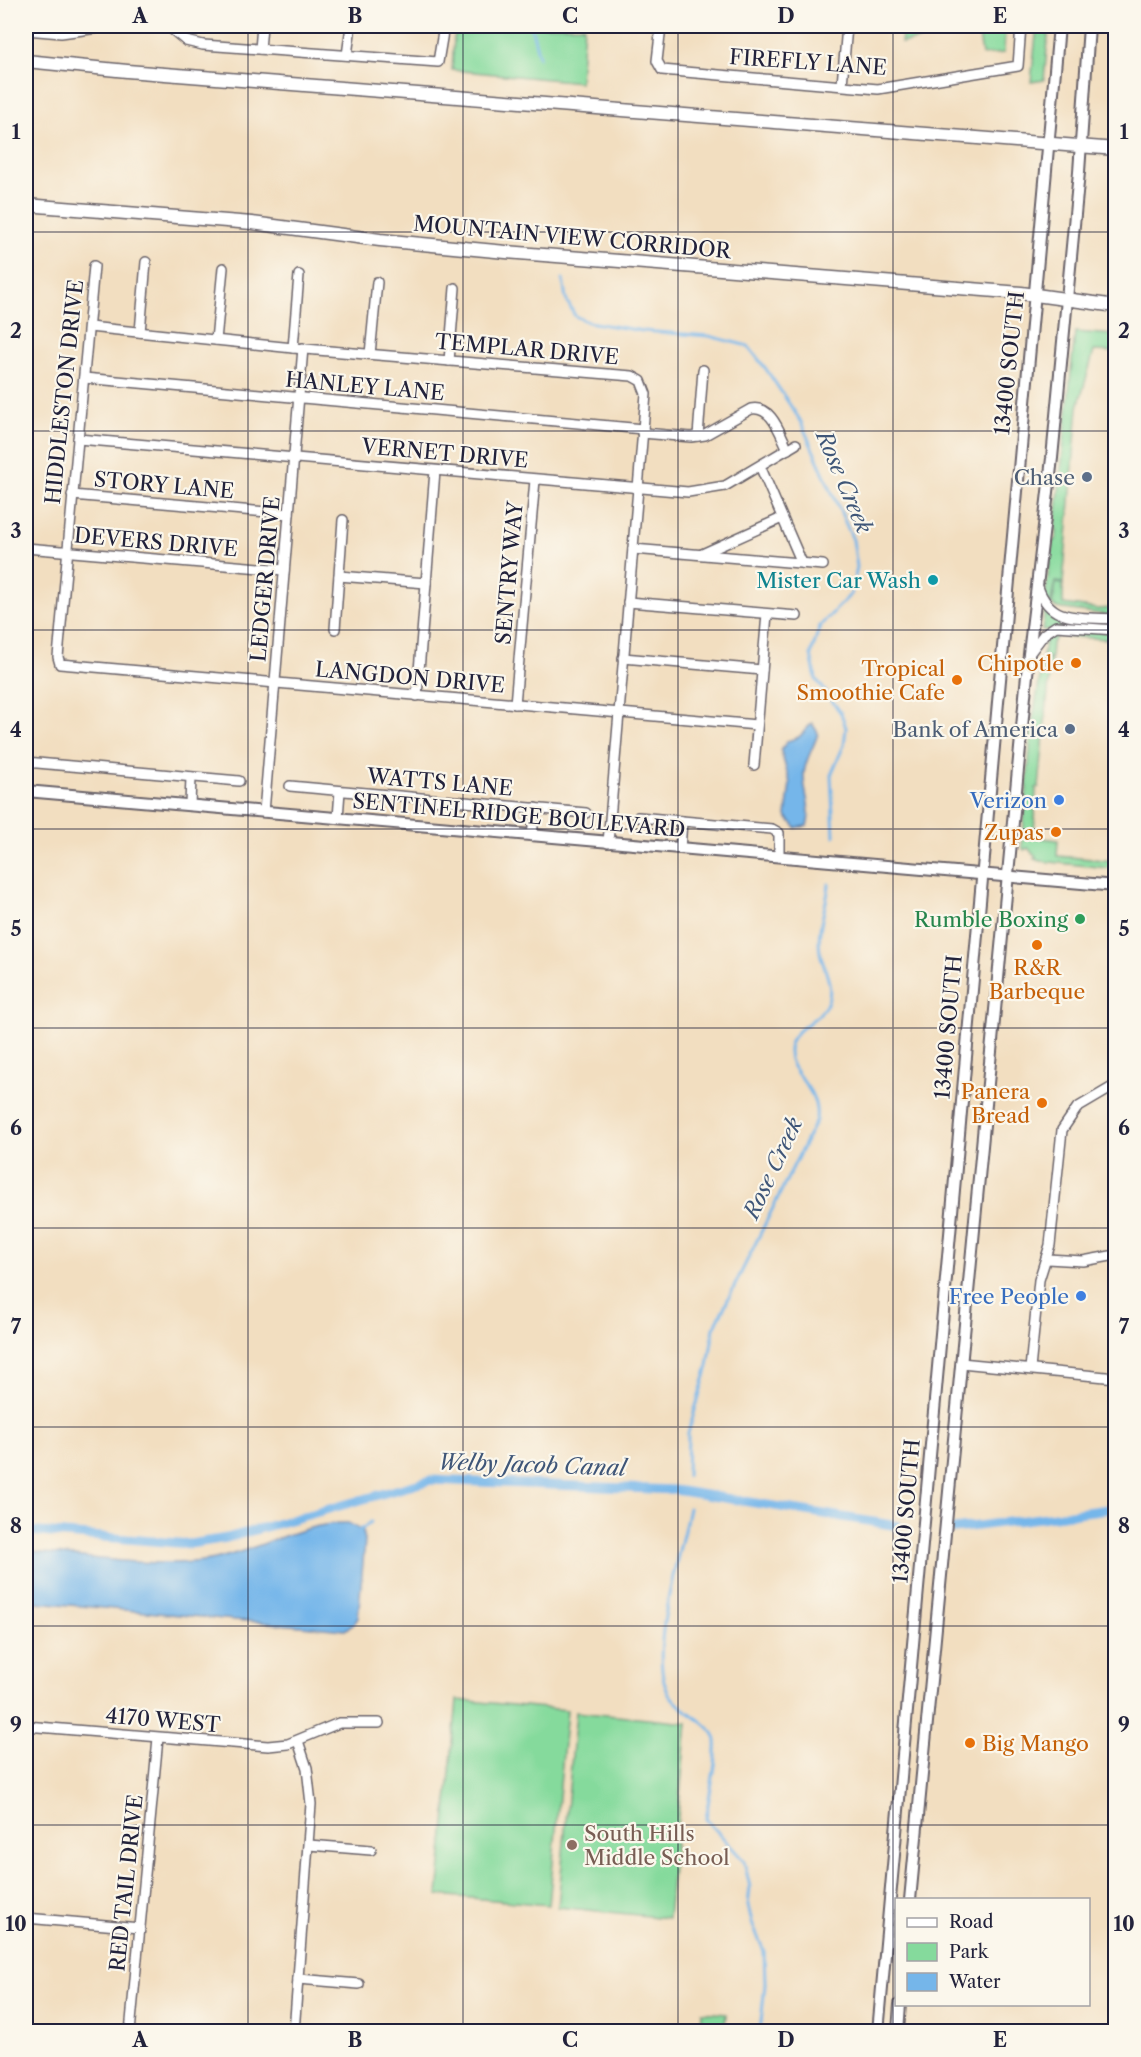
<svg xmlns="http://www.w3.org/2000/svg" width="1141" height="2057" font-family="'Libre Caslon Text',serif">
<style>
.green{fill:#85da9c;stroke:#547e6c;stroke-width:1.5}
.water{fill:#75b6ea;stroke:#4c6c92;stroke-width:1.5}
.lines{fill:none;stroke-linecap:round;stroke-linejoin:round}
.stream{stroke:#75b6ea;stroke-width:3}
.canal{stroke:#75b6ea;stroke-width:9}
.minor-casing{stroke:#6b646a;stroke-width:12}
.major-casing{stroke:#6b646a;stroke-width:14}
.highway-casing{stroke:#6b646a;stroke-width:15}
.minor{stroke:#fff;stroke-width:9}
.major{stroke:#fff;stroke-width:10}
.highway{stroke:#fff;stroke-width:12}
.grid{fill:none;stroke:#22223b;stroke-width:1.5;stroke-opacity:0.55}
.service-dot{fill:#5c6f8a;stroke:#fbf7ec;stroke-width:2}
.culture-dot{fill:#0f9aa8;stroke:#fbf7ec;stroke-width:2}
.food-dot{fill:#e8710a;stroke:#fbf7ec;stroke-width:2}
.shop-dot{fill:#3f7fe0;stroke:#fbf7ec;stroke-width:2}
.leisure-dot{fill:#2e9e5b;stroke:#fbf7ec;stroke-width:2}
.education-dot{fill:#8d6e63;stroke:#fbf7ec;stroke-width:2}
.labels{text-anchor:middle;dominant-baseline:central;stroke-width:4.5;stroke-linejoin:round;paint-order:stroke}
.street-label{font-size:21px;fill:#22223b;stroke:#fbf7ec}
.service-label{font-size:21px;fill:#4e5e75;stroke:#fbf7ec;text-anchor:end}
.culture-label{font-size:21px;fill:#0d838f;stroke:#fbf7ec;text-anchor:end}
.food-label{font-size:21px;fill:#c56008;stroke:#fbf7ec;text-anchor:end}
.shop-label{font-size:21px;fill:#366cbe;stroke:#fbf7ec;text-anchor:end}
.leisure-label{font-size:21px;fill:#27864d;stroke:#fbf7ec;text-anchor:end}
.education-label{font-size:21px;fill:#785e54;stroke:#fbf7ec;text-anchor:start}
.water-label{font-size:22px;font-style:italic;fill:#3f5678;stroke:#fbf7ec}
.neatline{fill:none;stroke:#22223b;stroke-width:2}
.grid-label{font-size:20px;text-anchor:middle;font-weight:bold;fill:#22223b}
</style>
<rect width="100%" height="100%" fill="#fbf7ec"/>
<filter id="ink" filterUnits="userSpaceOnUse"><feTurbulence type="fractalNoise" baseFrequency=".0167" numOctaves="2"/><feDisplacementMap in="SourceGraphic" scale="12" xChannelSelector="R" yChannelSelector="G"/><feConvolveMatrix kernelMatrix="1 2 1 2 8 2 1 2 1" color-interpolation-filters="sRGB"/></filter>
<filter id="wash" filterUnits="userSpaceOnUse"><feTurbulence type="fractalNoise" baseFrequency=".008" numOctaves="4" result="noise"/><feDisplacementMap in="SourceGraphic" scale="24" xChannelSelector="R" yChannelSelector="G"/><feGaussianBlur stdDeviation="1.35" result="paint"/><feColorMatrix in="noise" values="0 0 0 0 0 0 0 0 0 0 0 0 0 0 0 0 0 1.4 0 .05"/><feComposite in="paint" operator="in"/></filter>
<g filter="url(#wash)">
<rect width="100%" height="100%" fill="#f2dec0"/>
<g class="green">
<polygon points="459,26 584,26 580,82 452,70 454,38"/>
<polygon points="903,26 1005,28 1004,53 982,55 978,28 901,43"/>
<polygon points="1037,26 1049,26 1044,80 1031,82"/>
<polygon points="1075,332 1115,335 1115,352 1094,351 1078,407 1063,583 1055,582 1050,606 1045,597 1053,540 1056,540 1057,530 1055,530"/>
<polygon points="1056,583 1063,584 1063,604 1098,609 1115,608 1115,616 1057,608 1052,605"/>
<polygon points="1045,608 1057,617 1115,622 1115,628 1042,630"/>
<path d="M1061 628 1115 633V654L1108 639 1057 636 1052 643 1051 658 1043 657C1044 642 1045 633 1061 628Z"/>
<polygon points="1043,659 1051,659 1039,787 1036,788 1034,837 1058,840 1057,856 1115,861 1115,866 1107,868 1040,861 1034,859 1036,857 1028,848 1024,850 1022,846 1032,724"/>
<polygon points="457,1700 567,1710 549,1905 438,1895"/>
<polygon points="576,1712 687,1723 668,1918 558,1907"/>
<polygon points="702,2012 726,2014 725,2026 701,2024"/>
</g>
<g class="water">
<path d="M812 723 818 733C814 748 805 759 804 774 803 792 813 808 807 826L796 828 786 816 790 783 781 751 787 741 799 737Z"/>
<path d="M348 1523 363 1531 365 1540 358 1618 353 1625 345 1630 26 1601V1551C81 1556 156 1569 210 1560 256 1552 301 1522 348 1523Z"/>
</g>
<g class="lines">
<g class="stream">
<polyline points="531,26 539,57"/>
<polyline points="563,279 566,299 575,316 588,322 643,331 709,336 748,346 766,369 800,420 853,540 857,567 851,594 820,626 811,654 816,679 841,713 846,728 844,745 831,775 834,836"/>
<path d="M687 1476 688 1433 708 1366 714 1328 816 1120C820 1085 787 1075 789 1050 790 1027 821 1022 828 1001 834 984 823 968 820 952 816 930 827 906 829 884"/>
<path d="M689 1508C680 1554 651 1642 665 1685 673 1711 714 1721 716 1741 718 1766 708 1794 706 1819L744 1861 750 1887 748 1906 753 1926 764 1951 765 1984 760 2032"/>
<polyline points="358,1532 371,1522"/>
</g>
<g class="canal">
<polyline points="954,1529 1116,1508"/>
<polyline points="26,1531 190,1544 227,1538 431,1480 675,1490 898,1526"/>
</g>
</g>
</g>
<g filter="url(#ink)">
<g class="lines">
<defs>
<g id="minor">
<polyline points="168,26 186,41 203,45 438,62 444,26"/>
<polyline points="661,26 657,61 662,70 878,89 1018,66 1021,26"/>
<polyline points="26,30 61,33 112,26"/>
<polyline points="260,49 262,26"/>
<polyline points="347,55 351,26"/>
<polyline points="842,85 847,26"/>
<polyline points="94,266 58,657 60,664 757,725"/>
<polyline points="89,327 293,348 632,376 641,381 646,394 608,843"/>
<polyline points="140,332 146,262"/>
<polyline points="216,340 223,268"/>
<polyline points="293,348 299,275"/>
<polyline points="370,354 377,282"/>
<polyline points="449,361 455,288"/>
<polyline points="84,378 643,429"/>
<path d="M642 433 691 437 705 435 751 409C772 405 780 434 788 449"/>
<polyline points="698,436 703,370"/>
<polyline points="78,439 688,492 725,486 796,444"/>
<polyline points="760,466 802,563"/>
<polyline points="72,495 289,514"/>
<polyline points="26,548 284,570"/>
<polyline points="633,549 823,565"/>
<polyline points="702,554 782,518"/>
<polyline points="339,576 426,583"/>
<path d="M1038 587C1051 625 1081 616 1116 619"/>
<polyline points="628,602 797,616"/>
<polyline points="335,629 343,520"/>
<polyline points="1029,654 1044,634 1056,626 1116,630"/>
<polyline points="623,658 762,670"/>
<polyline points="417,696 435,471"/>
<polyline points="515,704 535,480"/>
<polyline points="26,762 239,781"/>
<polyline points="754,765 767,614"/>
<polyline points="290,786 586,813"/>
<polyline points="190,805 191,777"/>
<polyline points="264,812 303,348"/>
<polyline points="638,817 772,829 779,833 779,857"/>
<polyline points="338,818 340,791"/>
<polyline points="532,836 535,808"/>
<polyline points="680,849 682,821"/>
<polyline points="1047,1259 1083,1261 1116,1255"/>
<polyline points="961,1363 1116,1378"/>
<polyline points="1030,1369 1039,1280 1050,1245 1062,1130 1077,1108 1116,1085"/>
<polyline points="26,1726 268,1746 288,1744 339,1723 379,1723"/>
<polyline points="309,1845 371,1850"/>
<polyline points="26,1918 140,1928"/>
<polyline points="298,1979 359,1984"/>
<polyline points="130,2032 158,1738"/>
<polyline points="294,2032 311,1804 307,1768 298,1741"/>
</g>
<g id="major">
<polyline points="26,791 1116,886"/>
<polyline points="910,1900 1029,654 1052,458 1079,172 1089,26"/>
<polyline points="878,2032 1059,26"/>
<polyline points="898,2032 900,2004"/>
</g>
<g id="highway">
<polyline points="26,61 127,71 1116,149"/>
<polyline points="26,205 252,223 380,240 506,252 1021,293 1116,306"/>
</g>
</defs>
<use href="#minor" class="minor-casing"/>
<use href="#major" class="major-casing"/>
<use href="#highway" class="highway-casing"/>
<use href="#minor" class="minor"/>
<use href="#major" class="major"/>
<use href="#highway" class="highway"/>
</g>
</g>
<path class="grid" d="M248 26V2032M463 26V2032M678 26V2032M893 26V2032M26 232H1116M26 431H1116M26 630H1116M26 829H1116M26 1028H1116M26 1228H1116M26 1427H1116M26 1626H1116M26 1825H1116"/>
<g class="service-dot">
<circle cx="1087" cy="477" r="6"/>
<circle cx="1070" cy="729" r="6"/>
</g>
<circle class="culture-dot" cx="933" cy="580" r="6"/>
<g class="food-dot">
<circle cx="1076" cy="663" r="6"/>
<circle cx="957" cy="680" r="6"/>
<circle cx="1056" cy="832" r="6"/>
<circle cx="1037" cy="945" r="6"/>
<circle cx="1042" cy="1103" r="6"/>
<circle cx="970" cy="1743" r="6"/>
</g>
<g class="shop-dot">
<circle cx="1059" cy="800" r="6"/>
<circle cx="1081" cy="1296" r="6"/>
</g>
<circle class="leisure-dot" cx="1080" cy="919" r="6"/>
<circle class="education-dot" cx="572" cy="1845" r="6"/>
<g class="labels">
<g class="street-label">
<text transform="translate(808 62) rotate(4)">FIREFLY LANE</text>
<text transform="translate(572 237) rotate(5)">MOUNTAIN VIEW CORRIDOR</text>
<text transform="translate(527 349) rotate(5)">TEMPLAR DRIVE</text>
<text transform="translate(1009 363) rotate(-84)">13400 SOUTH</text>
<text transform="translate(365 386) rotate(5)">HANLEY LANE</text>
<text transform="translate(64 392) rotate(-84)">HIDDLESTON DRIVE</text>
<text transform="translate(445 453) rotate(5)">VERNET DRIVE</text>
<text transform="translate(164 485) rotate(5)">STORY LANE</text>
<text transform="translate(156 542) rotate(5)">DEVERS DRIVE</text>
<text transform="translate(509 573) rotate(-85)">SENTRY WAY</text>
<text transform="translate(265 579) rotate(-85)">LEDGER DRIVE</text>
<text transform="translate(410 677) rotate(5)">LANGDON DRIVE</text>
<text transform="translate(440 782) rotate(5)">WATTS LANE</text>
<text transform="translate(519 815) rotate(5)">SENTINEL RIDGE BOULEVARD</text>
<text transform="translate(948 1027) rotate(-85)">13400 SOUTH</text>
<text transform="translate(906 1511) rotate(-85)">13400 SOUTH</text>
<text transform="translate(163 1720) rotate(5)">4170 WEST</text>
<text transform="translate(126 1883) rotate(-84)">RED TAIL DRIVE</text>
</g>
<g class="service-label">
<text x="1075" y="477">Chase</text>
<text x="1058" y="729">Bank of America</text>
</g>
<g class="culture-label">
<text x="921" y="580">Mister Car Wash</text>
</g>
<g class="food-label">
<text x="1064" y="663">Chipotle</text>
<text x="945" y="668">Tropical<tspan x="945" dy="24">Smoothie Cafe</tspan></text>
<text x="1044" y="832">Zupas</text>
<text x="1037" y="967" text-anchor="middle">R&amp;R<tspan x="1037" dy="24">Barbeque</tspan></text>
<text x="1030" y="1091">Panera<tspan x="1030" dy="24">Bread</tspan></text>
<text x="982" y="1743" text-anchor="start">Big Mango</text>
</g>
<g class="shop-label">
<text x="1047" y="800">Verizon</text>
<text x="1069" y="1296">Free People</text>
</g>
<g class="leisure-label">
<text x="1068" y="919">Rumble Boxing</text>
</g>
<g class="education-label">
<text x="584" y="1833">South Hills<tspan x="584" dy="24">Middle School</tspan></text>
</g>
<g class="water-label">
<text transform="translate(844 482) rotate(67)">Rose Creek</text>
<text transform="translate(773 1168) rotate(-65)">Rose Creek</text>
<text transform="translate(532 1465) rotate(2)">Welby Jacob Canal</text>
</g>
</g>
<rect width="1141" height="2057" fill="none" stroke="#fbf7ec" stroke-width="66"/>
<rect x="895" y="1898" width="195" height="108" fill="#fbf7ec" stroke="#a4a2a5" stroke-width="1.5"/>
<rect x="907" y="1918" width="30" height="9" fill="#ffffff" stroke="#a4a2a5" stroke-width="1.5"/>
<text x="949" y="1928" font-size="18" fill="#22223b">Road</text>
<rect x="907" y="1943" width="30" height="18" fill="#85da9c" stroke="#a4a2a5" stroke-width="1.5"/>
<text x="949" y="1958" font-size="18" fill="#22223b">Park</text>
<rect x="907" y="1973" width="30" height="18" fill="#75b6ea" stroke="#a4a2a5" stroke-width="1.5"/>
<text x="949" y="1988" font-size="18" fill="#22223b">Water</text>
<rect x="33" y="33" width="1075" height="1991" class="neatline"/>
<g class="grid-label">
<text x="140" y="23">A</text>
<text x="355" y="23">B</text>
<text x="570" y="23">C</text>
<text x="786" y="23">D</text>
<text x="1000" y="23">E</text>
<text x="16" y="139">1</text>
<text x="1124" y="139">1</text>
<text x="16" y="338">2</text>
<text x="1124" y="338">2</text>
<text x="16" y="538">3</text>
<text x="1124" y="538">3</text>
<text x="16" y="737">4</text>
<text x="1124" y="737">4</text>
<text x="16" y="936">5</text>
<text x="1124" y="936">5</text>
<text x="16" y="1135">6</text>
<text x="1124" y="1135">6</text>
<text x="16" y="1334">7</text>
<text x="1124" y="1334">7</text>
<text x="16" y="1533">8</text>
<text x="1124" y="1533">8</text>
<text x="16" y="1732">9</text>
<text x="1124" y="1732">9</text>
<text x="16" y="1931">10</text>
<text x="1124" y="1931">10</text>
<text x="140" y="2047">A</text>
<text x="355" y="2047">B</text>
<text x="570" y="2047">C</text>
<text x="786" y="2047">D</text>
<text x="1000" y="2047">E</text>
</g>
</svg>
